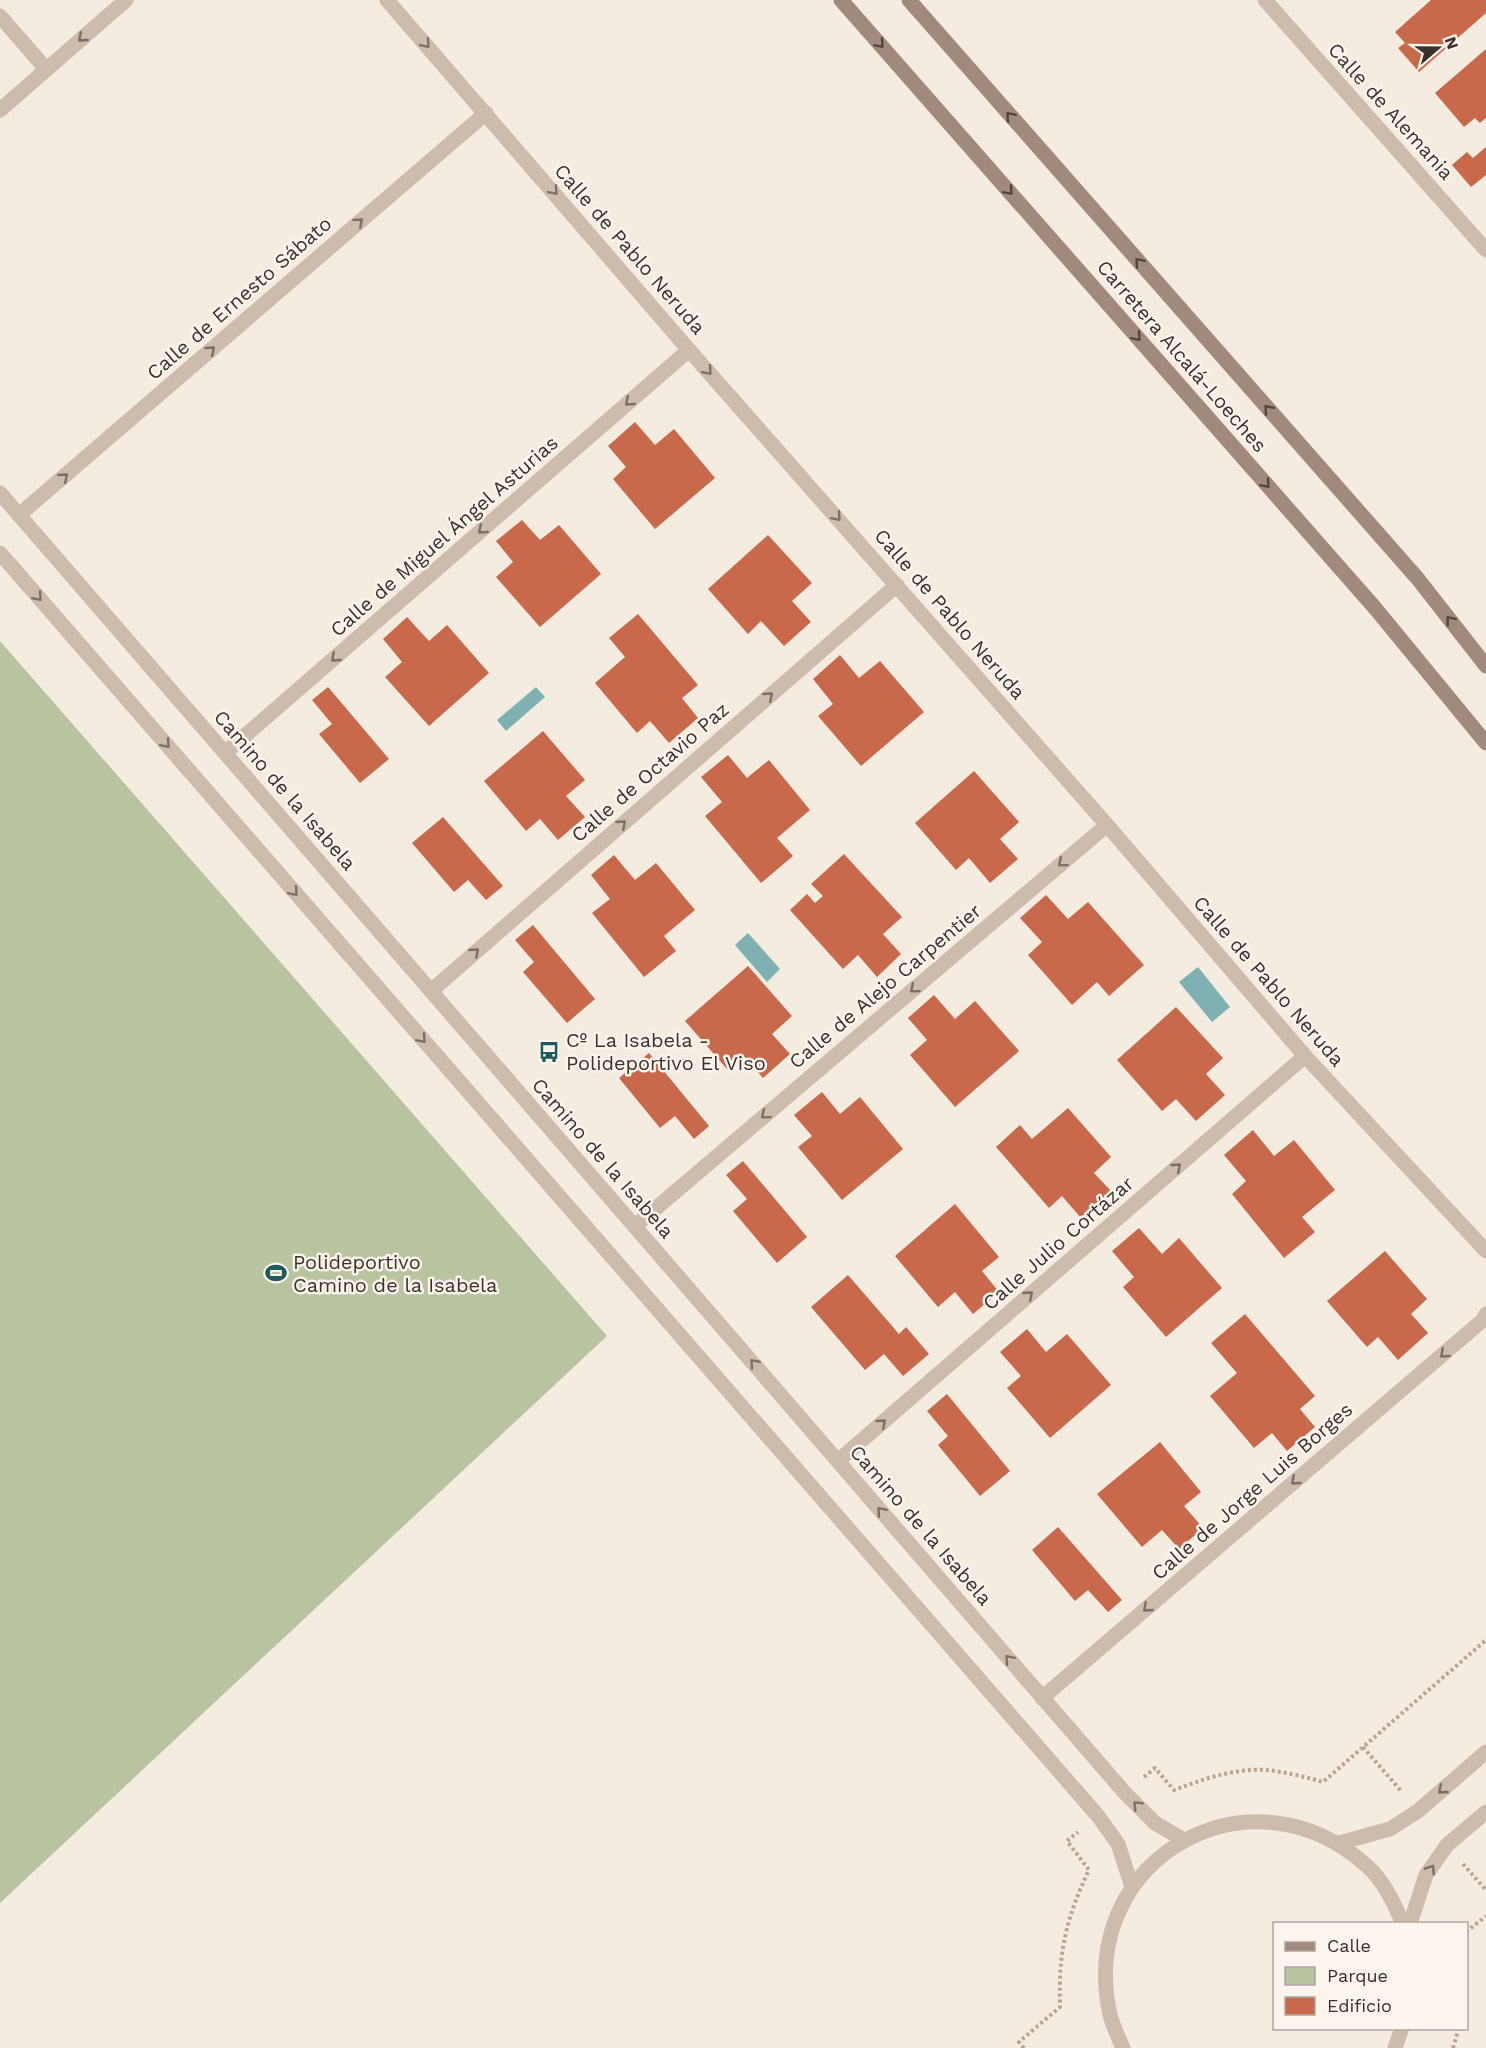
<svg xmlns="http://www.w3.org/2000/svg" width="1486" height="2048" font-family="'Work Sans',sans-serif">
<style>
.green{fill:#b8c4a0}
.water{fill:#7fb0b2}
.building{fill:#c8694b}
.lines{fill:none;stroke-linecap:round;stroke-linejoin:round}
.path{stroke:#b9a596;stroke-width:4;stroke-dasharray:3 3;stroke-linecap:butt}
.minor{stroke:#cdbbac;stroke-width:15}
.secondary{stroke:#a18a7d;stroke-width:15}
.oneway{stroke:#7d6f65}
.oneway2{stroke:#544640}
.labels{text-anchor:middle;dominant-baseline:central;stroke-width:5;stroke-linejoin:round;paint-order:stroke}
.street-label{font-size:20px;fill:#3b302b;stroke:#fbf5ee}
.poi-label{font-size:20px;fill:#3b302b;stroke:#fbf5ee;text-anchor:start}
</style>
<rect width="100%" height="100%" fill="#f4ebe1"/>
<polygon class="green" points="0,641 607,1336 0,1903"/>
<g class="water">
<polygon points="536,687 545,697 506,731 497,720"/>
<polygon points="748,933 780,969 767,982 735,945"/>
<polygon points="1198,967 1230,1007 1212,1022 1179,982"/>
</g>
<g class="building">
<polygon points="1431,0 1486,0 1486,13 1419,72 1398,48 1405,43 1395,32"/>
<polygon points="1486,49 1486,118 1480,123 1475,118 1464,127 1435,93"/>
<polygon points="1486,147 1486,175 1471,187 1452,165 1467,152 1473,158"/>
<polygon points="635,422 655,445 674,429 715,478 655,529 613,479 626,467 608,446"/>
<polygon points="522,520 540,540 559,525 601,574 540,627 496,577 513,562 496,541"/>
<polygon points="768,535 812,583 792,601 811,622 784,646 761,621 748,634 708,589"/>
<polygon points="638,614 698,685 682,698 698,718 669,743 650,721 637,733 595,683 625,657 609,638"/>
<polygon points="407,617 429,641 447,625 489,673 429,726 385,677 402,662 383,639"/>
<polygon points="840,655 859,678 880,661 924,712 861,766 818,716 833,704 813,679"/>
<polygon points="328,687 389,759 360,783 319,734 332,724 312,700"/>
<polygon points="543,731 585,780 566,796 585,817 558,840 540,819 526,831 484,781"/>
<polygon points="728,755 747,778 769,760 810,810 777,838 793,856 761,883 705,816 722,802 701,777"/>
<polygon points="974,771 1019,822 1000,839 1018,859 990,883 969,858 956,870 915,823"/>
<polygon points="443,817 503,886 486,900 468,880 454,892 412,843"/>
<polygon points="844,854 902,917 883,934 901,954 877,977 858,955 843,969 790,910 807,894 815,903 823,896 811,884"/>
<polygon points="614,855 635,880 656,863 695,910 664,936 676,951 644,977 592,913 610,899 591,875"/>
<polygon points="1046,895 1068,919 1088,902 1144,965 1109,996 1097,982 1072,1005 1028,955 1042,942 1020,918"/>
<polygon points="533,925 595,999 567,1023 523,972 534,962 515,940"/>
<polygon points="748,966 792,1016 772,1034 790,1054 763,1078 743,1055 727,1069 685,1021"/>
<polygon points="934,995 955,1019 975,1001 1019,1051 955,1107 910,1055 927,1040 908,1018"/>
<polygon points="1176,1007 1223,1058 1206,1074 1225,1095 1196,1121 1176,1099 1162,1111 1117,1060"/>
<polygon points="649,1053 709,1126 694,1139 675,1116 660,1128 619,1078"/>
<polygon points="822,1092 840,1114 860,1097 903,1149 842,1200 798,1147 812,1136 794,1115"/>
<polygon points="1068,1108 1111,1157 1094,1173 1111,1191 1081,1218 1062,1196 1049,1208 996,1147 1020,1125 1032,1139"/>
<polygon points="1253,1130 1274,1156 1294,1140 1335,1190 1302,1217 1315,1232 1284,1258 1232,1194 1246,1181 1224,1155"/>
<polygon points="743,1161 807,1237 777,1263 733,1211 747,1199 726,1175"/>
<polygon points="955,1204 999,1257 982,1271 999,1292 973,1314 955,1292 938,1307 895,1256"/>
<polygon points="1139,1228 1162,1254 1179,1238 1222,1288 1166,1337 1123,1287 1134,1277 1112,1251"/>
<polygon points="1385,1251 1427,1299 1411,1314 1428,1333 1398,1360 1378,1337 1367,1347 1327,1301"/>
<polygon points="848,1275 899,1334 906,1327 929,1354 903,1376 884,1354 865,1370 811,1307"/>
<polygon points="1245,1314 1315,1396 1300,1409 1315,1427 1287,1451 1272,1433 1254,1448 1210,1396 1237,1373 1211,1343"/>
<polygon points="1027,1329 1046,1352 1067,1334 1111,1385 1050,1438 1007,1388 1021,1376 1000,1352"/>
<polygon points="947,1394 1010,1471 980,1496 938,1445 948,1436 927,1411"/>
<polygon points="1160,1442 1201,1492 1184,1506 1203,1528 1179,1549 1162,1530 1142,1547 1097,1494"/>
<polygon points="1058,1527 1122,1600 1108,1612 1088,1590 1075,1601 1032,1550"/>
</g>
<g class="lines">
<g class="path">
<polyline points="1363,1747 1402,1792"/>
<path d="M1144 1777 1155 1768 1174 1790C1204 1779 1234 1768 1267 1770 1286 1772 1305 1777 1323 1782L1486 1640"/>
<polyline points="1463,1864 1486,1890"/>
<polyline points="1466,1932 1486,1916"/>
<path d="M1024 2048 1019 2042 1060 2007C1058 1954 1066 1918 1089 1870L1067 1841 1078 1832"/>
<polyline points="1453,2048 1459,2028"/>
</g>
<g class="minor">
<polyline points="387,0 689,350 1107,825 1305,1056 1486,1251"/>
<polyline points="1265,0 1486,250"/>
<polyline points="0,16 46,69"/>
<polyline points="0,110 126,0"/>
<polyline points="0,493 1125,1793 1155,1823 1184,1840"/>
<polyline points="19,515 486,113"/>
<polyline points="0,553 1098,1816 1118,1844 1132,1887"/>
<polyline points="225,753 689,350"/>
<polyline points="431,991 897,585"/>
<polyline points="635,1226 1107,825"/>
<polyline points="838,1461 1305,1056"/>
<polyline points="1042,1698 1483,1320 1486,1314"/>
<polyline points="1339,1843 1390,1829 1418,1811 1486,1752"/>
<polyline points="1410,1924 1426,1875 1447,1845 1486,1812"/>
<path d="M1123 2048C1118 2036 1111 2023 1109 2010 1079 1857 1252 1761 1367 1866 1384 1881 1394 1903 1403 1924"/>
<polyline points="1395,2048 1402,2028"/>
</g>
<g class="secondary">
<polyline points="841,0 1375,608 1486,743"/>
<polyline points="909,0 1418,579 1486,666"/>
</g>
</g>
<defs><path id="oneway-chevron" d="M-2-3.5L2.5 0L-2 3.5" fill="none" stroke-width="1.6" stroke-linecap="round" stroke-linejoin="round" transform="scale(1.5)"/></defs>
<g class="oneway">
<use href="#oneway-chevron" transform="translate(82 38) rotate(139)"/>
<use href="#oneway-chevron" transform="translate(426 44) rotate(49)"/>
<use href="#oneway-chevron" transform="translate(554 191) rotate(49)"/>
<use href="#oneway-chevron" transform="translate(359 222) rotate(-41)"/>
<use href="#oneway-chevron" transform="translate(211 350) rotate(-41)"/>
<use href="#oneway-chevron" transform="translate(708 371) rotate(49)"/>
<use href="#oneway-chevron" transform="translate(629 402) rotate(139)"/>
<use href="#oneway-chevron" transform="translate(64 477) rotate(-41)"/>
<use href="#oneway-chevron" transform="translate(837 517) rotate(49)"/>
<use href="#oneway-chevron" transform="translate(482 530) rotate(139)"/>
<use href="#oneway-chevron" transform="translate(38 597) rotate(49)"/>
<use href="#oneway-chevron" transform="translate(335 658) rotate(139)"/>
<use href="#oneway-chevron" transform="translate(769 696) rotate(-41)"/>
<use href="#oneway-chevron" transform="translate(166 744) rotate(49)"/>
<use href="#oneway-chevron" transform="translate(622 824) rotate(-41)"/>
<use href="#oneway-chevron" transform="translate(1062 863) rotate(140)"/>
<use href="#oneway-chevron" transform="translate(294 892) rotate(49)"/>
<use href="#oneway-chevron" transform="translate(475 952) rotate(-41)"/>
<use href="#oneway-chevron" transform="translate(914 989) rotate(140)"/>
<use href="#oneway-chevron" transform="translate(422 1039) rotate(49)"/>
<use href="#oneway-chevron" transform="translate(765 1115) rotate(140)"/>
<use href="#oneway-chevron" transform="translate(1177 1167) rotate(-41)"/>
<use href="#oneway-chevron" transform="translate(1029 1295) rotate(-41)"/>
<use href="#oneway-chevron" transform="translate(1444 1354) rotate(139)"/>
<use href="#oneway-chevron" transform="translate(754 1363) rotate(-131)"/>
<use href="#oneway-chevron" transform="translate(882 1423) rotate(-41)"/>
<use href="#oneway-chevron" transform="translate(1295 1481) rotate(139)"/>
<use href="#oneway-chevron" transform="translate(881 1511) rotate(-131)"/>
<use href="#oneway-chevron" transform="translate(1147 1608) rotate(139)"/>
<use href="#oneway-chevron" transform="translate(1009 1659) rotate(-131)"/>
<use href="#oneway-chevron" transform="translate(1442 1790) rotate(139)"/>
<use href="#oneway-chevron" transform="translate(1137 1805) rotate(-135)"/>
<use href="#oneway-chevron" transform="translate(1431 1869) rotate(-57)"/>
</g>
<g class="oneway2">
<use href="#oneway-chevron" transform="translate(880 44) rotate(49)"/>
<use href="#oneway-chevron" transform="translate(1010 116) rotate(-131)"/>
<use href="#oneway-chevron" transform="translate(1009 191) rotate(49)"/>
<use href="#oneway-chevron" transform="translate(1139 262) rotate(-131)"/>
<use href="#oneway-chevron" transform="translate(1137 337) rotate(49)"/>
<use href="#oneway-chevron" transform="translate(1268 409) rotate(-131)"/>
<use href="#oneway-chevron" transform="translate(1266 484) rotate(49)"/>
<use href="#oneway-chevron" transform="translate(1450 620) rotate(-128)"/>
</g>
<defs>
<symbol id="bus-bare" viewBox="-9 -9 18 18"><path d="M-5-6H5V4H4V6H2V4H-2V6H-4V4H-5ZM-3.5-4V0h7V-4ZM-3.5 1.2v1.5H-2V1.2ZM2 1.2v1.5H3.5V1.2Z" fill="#1f5a5e" stroke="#fbf5ee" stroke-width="2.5" paint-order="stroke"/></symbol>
<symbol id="stadium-bare" viewBox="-9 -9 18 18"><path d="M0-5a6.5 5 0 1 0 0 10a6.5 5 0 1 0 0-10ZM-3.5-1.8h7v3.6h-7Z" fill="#1f5a5e" stroke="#fbf5ee" stroke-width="2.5" paint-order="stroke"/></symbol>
</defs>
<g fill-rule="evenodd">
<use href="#bus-bare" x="534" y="1037" width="30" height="30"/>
<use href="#stadium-bare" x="261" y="1258" width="30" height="30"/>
</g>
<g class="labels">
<g class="street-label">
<text transform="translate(1391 111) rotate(48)">Calle de Alemania</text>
<text transform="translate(630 249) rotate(49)">Calle de Pablo Neruda</text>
<text transform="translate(239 298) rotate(-41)">Calle de Ernesto Sábato</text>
<text transform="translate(1182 356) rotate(49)">Carretera Alcalá-Loeches</text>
<text transform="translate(444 536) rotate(-41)">Calle de Miguel Ángel Asturias</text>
<text transform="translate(950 614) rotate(49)">Calle de Pablo Neruda</text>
<text transform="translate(650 772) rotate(-41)">Calle de Octavio Paz</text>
<text transform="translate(285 790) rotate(49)">Camino de la Isabela</text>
<text transform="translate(1269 981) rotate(49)">Calle de Pablo Neruda</text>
<text transform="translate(885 986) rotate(-40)">Calle de Alejo Carpentier</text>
<text transform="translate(603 1158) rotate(49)">Camino de la Isabela</text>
<text transform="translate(1058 1243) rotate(-41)">Calle Julio Cortázar</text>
<text transform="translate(1252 1491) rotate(-41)">Calle de Jorge Luis Borges</text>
<text transform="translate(921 1525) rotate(49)">Camino de la Isabela</text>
</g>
<g class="poi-label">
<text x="566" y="1040">Cº La Isabela -<tspan x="566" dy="23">Polideportivo El Viso</tspan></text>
<text x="293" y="1262">Polideportivo<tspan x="293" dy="23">Camino de la Isabela</tspan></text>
</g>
</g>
<rect x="1273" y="1922" width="195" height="108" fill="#fbf5ee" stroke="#aea6a0" stroke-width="1.5"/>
<rect x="1285" y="1942" width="30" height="9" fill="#a18a7d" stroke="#aea6a0" stroke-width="1.5"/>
<text x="1327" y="1952" font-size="18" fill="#3b302b">Calle</text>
<rect x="1285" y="1967" width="30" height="18" fill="#b8c4a0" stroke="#aea6a0" stroke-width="1.5"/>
<text x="1327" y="1982" font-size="18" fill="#3b302b">Parque</text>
<rect x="1285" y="1997" width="30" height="18" fill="#c8694b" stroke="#aea6a0" stroke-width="1.5"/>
<text x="1327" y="2012" font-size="18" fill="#3b302b">Edificio</text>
<g transform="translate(1438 48) rotate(70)" stroke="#fbf5ee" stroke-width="4.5" paint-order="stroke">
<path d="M0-4.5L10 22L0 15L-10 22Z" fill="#3b302b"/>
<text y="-9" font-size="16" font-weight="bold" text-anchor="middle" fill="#3b302b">N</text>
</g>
</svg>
